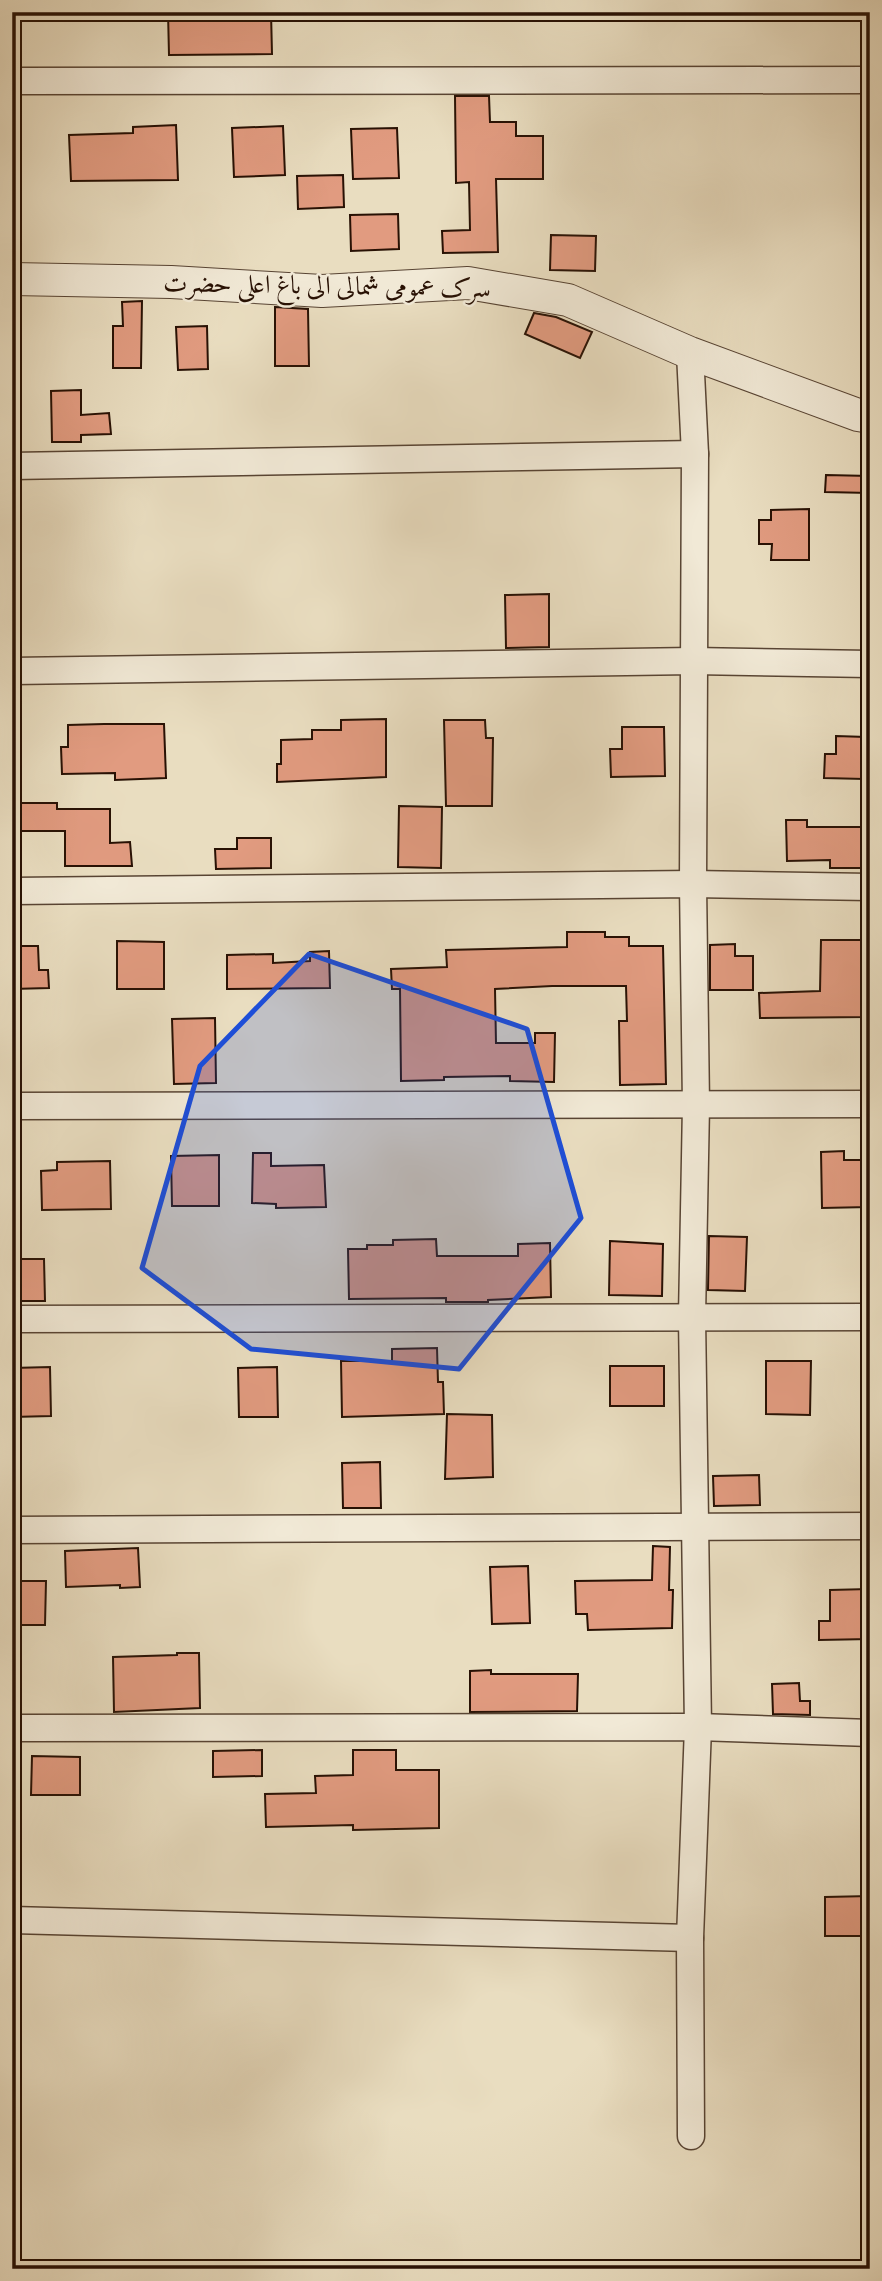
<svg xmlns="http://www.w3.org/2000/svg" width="882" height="2281" font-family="'IM FELL Great Primer',Amiri,serif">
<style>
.building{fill:#e19b80;stroke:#281104;stroke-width:2}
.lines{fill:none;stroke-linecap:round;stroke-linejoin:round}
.minor-casing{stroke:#584433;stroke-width:29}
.tertiary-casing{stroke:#584433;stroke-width:34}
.minor{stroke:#f1e9d6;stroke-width:26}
.tertiary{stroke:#f1e9d6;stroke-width:32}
.marked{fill:#1d4ed8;fill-opacity:0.2;stroke:#1d4ed8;stroke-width:5;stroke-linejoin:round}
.labels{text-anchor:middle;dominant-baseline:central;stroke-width:5;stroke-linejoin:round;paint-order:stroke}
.street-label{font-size:26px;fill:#281104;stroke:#f1e9d6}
</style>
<rect width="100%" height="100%" fill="#e9ddc0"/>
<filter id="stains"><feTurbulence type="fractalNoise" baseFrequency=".00286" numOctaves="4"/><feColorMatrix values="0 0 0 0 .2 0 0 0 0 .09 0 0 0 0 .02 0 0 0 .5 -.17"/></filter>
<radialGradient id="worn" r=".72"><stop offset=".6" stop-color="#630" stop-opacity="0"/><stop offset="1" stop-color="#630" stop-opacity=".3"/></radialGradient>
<g class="building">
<polygon points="168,12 271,12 272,54 169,55"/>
<polygon points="455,96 489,96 490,122 516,122 516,136 543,136 543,179 496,179 498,252 443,253 442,231 470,230 469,182 456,183"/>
<polygon points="176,125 178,180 71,181 69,135 133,133 133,127"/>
<polygon points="283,126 285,175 234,177 232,128"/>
<polygon points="397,128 399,178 353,179 351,129"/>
<polygon points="343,175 344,207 298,209 297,176"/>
<polygon points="398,214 399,249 351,251 350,215"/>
<polygon points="551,235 596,236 595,271 550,270"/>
<polygon points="142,301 141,368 113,368 113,326 123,326 122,302"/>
<polygon points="275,307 308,309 309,366 275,366"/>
<polygon points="534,313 556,317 592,332 580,358 525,334"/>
<polygon points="207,326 208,369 178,370 176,327"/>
<polygon points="81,390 81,415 109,413 111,434 81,435 81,442 52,442 51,391"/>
<polygon points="826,475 870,476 870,493 825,492"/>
<polygon points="809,509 809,560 771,560 772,544 759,544 759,520 771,520 771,510"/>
<polygon points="549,594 549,647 506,648 505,595"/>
<polygon points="386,719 386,777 277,782 277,764 281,764 281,740 312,739 312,730 341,730 341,720"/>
<polygon points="444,720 485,720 486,738 493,738 492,806 446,806"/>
<polygon points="104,724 164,724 166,778 115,780 115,773 62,774 61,747 68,747 68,725"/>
<polygon points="622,727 664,727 665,776 611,777 610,749 622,749"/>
<polygon points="836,736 866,737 864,779 824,778 825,754 836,754"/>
<polygon points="12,803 57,803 57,809 110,809 110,843 130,842 132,866 65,866 65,831 12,831"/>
<polygon points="399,806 442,807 441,868 398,867"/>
<polygon points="786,820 807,820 807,827 868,827 868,868 830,868 830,860 787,861"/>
<polygon points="237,838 271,838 271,868 216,869 215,849 237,849"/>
<polygon points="567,932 605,932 605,937 629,937 629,946 663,946 666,1084 620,1085 619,1021 627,1021 626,986 552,986 495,989 496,1043 535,1043 535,1033 555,1033 554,1082 510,1081 510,1076 444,1077 444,1080 401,1081 400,989 392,989 391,969 447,967 446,950 567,947"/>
<polygon points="821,940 868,940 866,1017 760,1018 759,993 820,991"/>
<polygon points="117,941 164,942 164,989 117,989"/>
<polygon points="735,944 735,956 753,956 753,990 710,990 710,945"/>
<polygon points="20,946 38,946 39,970 48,970 49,988 12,989 12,960 21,960"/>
<polygon points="329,951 330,988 227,989 227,955 273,954 273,963 310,961 310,952"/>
<polygon points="215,1018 216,1083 174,1084 172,1019"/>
<polygon points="844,1151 844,1160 869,1160 869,1207 822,1208 821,1152"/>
<polygon points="253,1153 271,1153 271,1166 324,1165 326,1207 276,1208 276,1204 252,1203"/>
<polygon points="219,1155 219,1206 172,1206 171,1156"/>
<polygon points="110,1161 111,1209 42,1210 41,1171 57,1170 57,1162"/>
<polygon points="709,1236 747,1237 745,1291 708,1290"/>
<polygon points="436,1239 437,1256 518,1256 518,1244 550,1243 551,1297 488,1300 488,1302 446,1302 446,1298 349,1299 348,1249 367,1249 367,1245 393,1245 393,1240"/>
<polygon points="610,1241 663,1244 662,1296 609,1295"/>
<polygon points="12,1259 44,1259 45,1301 12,1301"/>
<polygon points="437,1348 438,1382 443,1382 444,1414 342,1417 341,1361 392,1361 392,1349"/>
<polygon points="766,1361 811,1361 810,1415 766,1414"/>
<rect x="610" y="1366" width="54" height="40"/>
<polygon points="50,1367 51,1416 12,1417 12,1368"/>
<polygon points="277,1367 278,1417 239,1417 238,1368"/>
<polygon points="447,1414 492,1415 493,1477 445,1479"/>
<polygon points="380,1462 381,1508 343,1508 342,1463"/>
<polygon points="759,1475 760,1505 714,1506 713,1476"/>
<polygon points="653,1546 670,1547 669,1590 673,1590 672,1628 588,1630 587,1614 576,1614 575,1581 652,1580"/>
<polygon points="138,1548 140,1587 120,1588 120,1585 66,1587 65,1551"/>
<polygon points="528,1566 530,1623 492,1624 490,1567"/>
<polygon points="12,1581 46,1581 45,1625 12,1625"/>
<polygon points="869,1589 870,1639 819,1640 819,1621 830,1621 830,1590"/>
<polygon points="177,1653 199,1653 200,1708 114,1712 113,1657 177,1655"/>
<polygon points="491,1670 491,1674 578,1674 577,1711 470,1712 470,1671"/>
<polygon points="799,1683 800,1701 810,1701 810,1715 773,1714 772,1684"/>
<polygon points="262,1750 262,1776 213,1777 213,1751"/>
<polygon points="353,1750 396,1750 396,1770 439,1770 439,1828 353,1830 353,1825 266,1827 265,1794 316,1793 315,1776 353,1775"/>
<polygon points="32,1756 80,1757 80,1795 31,1795"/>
<polygon points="870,1896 870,1936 825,1936 825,1897"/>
</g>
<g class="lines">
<defs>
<g id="minor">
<polyline points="12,81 870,80"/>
<polyline points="690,353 695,454 693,884 696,1105 692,1317 698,1727 690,1938 691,2136"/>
<polyline points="12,466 695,454"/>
<polyline points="12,671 693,661 870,664"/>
<polyline points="12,891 693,884 870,887"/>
<polyline points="12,1106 870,1104"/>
<polyline points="12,1319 870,1317"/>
<polyline points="12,1530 870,1526"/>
<polyline points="12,1728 698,1727 870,1733"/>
<polyline points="12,1920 690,1938"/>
</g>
<polyline id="tertiary" points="12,279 171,282 322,291 468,283 568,300 690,353 858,415 870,417"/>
</defs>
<use href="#minor" class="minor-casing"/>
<use href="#tertiary" class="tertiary-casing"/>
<use href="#minor" class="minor"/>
<use href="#tertiary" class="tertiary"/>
</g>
<path class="marked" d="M309 954 527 1029 581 1218 459 1369 251 1349 142 1268 200 1066Z"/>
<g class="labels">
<g class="street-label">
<text transform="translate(327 285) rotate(1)">سرک عمومی شمالی الی باغ اعلی حضرت</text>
</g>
</g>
<rect width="882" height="2281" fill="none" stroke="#e9ddc0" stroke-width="42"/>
<rect x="14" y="14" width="854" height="2253" fill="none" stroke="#281104" stroke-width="3.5"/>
<rect x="21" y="21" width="840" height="2239" fill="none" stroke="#281104" stroke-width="2"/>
<rect width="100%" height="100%" filter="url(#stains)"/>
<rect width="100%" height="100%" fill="url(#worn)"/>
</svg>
